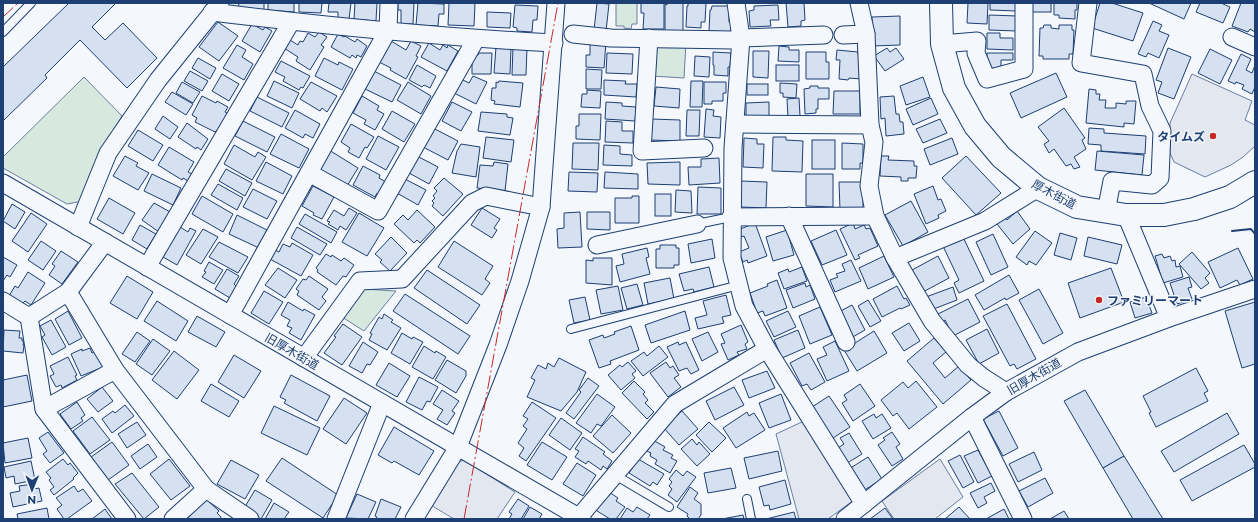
<svg xmlns="http://www.w3.org/2000/svg" width="1258" height="522" font-family="Montserrat,'Noto Sans JP',sans-serif">
<style>
.green{fill:#d7e8df;stroke:#687fa3}
.parking{fill:#e3e8f0;stroke:#687fa3}
.building{fill:#d5e0f0;stroke:#1d3f73}
.lines{fill:none;stroke-linecap:round;stroke-linejoin:round}
.lane-casing{stroke:#1d3f73;stroke-width:10}
.street-casing{stroke:#1d3f73;stroke-width:19}
.primary-casing{stroke:#1d3f73;stroke-width:24}
.lane{stroke:#f4f7fb;stroke-width:8}
.street{stroke:#f4f7fb;stroke-width:17}
.primary{stroke:#f4f7fb;stroke-width:22}
.wall{stroke:#1d3f73;stroke-width:2}
.power{stroke:#c62828;stroke-width:1;stroke-dasharray:14 3 2 3;stroke-linecap:butt}
.poi-dot{fill:#c62828;stroke:#f4f7fb;stroke-width:1.5}
.labels{text-anchor:middle;dominant-baseline:central;stroke-width:3;stroke-linejoin:round;paint-order:stroke}
.poi-label{font-size:12px;font-weight:bold;fill:#1d3f73;stroke:#f4f7fb;text-anchor:end}
.street-label{font-size:12px;fill:#1d3f73;stroke:#f4f7fb}
</style>
<rect width="100%" height="100%" fill="#f4f7fb"/>
<g class="green">
<polygon points="616,3 637,3 637,24 632,24 631,29 624,28 624,26 616,26"/>
<polygon points="653,42 686,43 684,78 652,76"/>
<polygon points="84,77 122,116 98,155 83,201 67,204 3,168 3,157"/>
<polygon points="364,289 396,291 364,331 342,317"/>
</g>
<g class="parking">
<polygon points="1192,74 1252,101 1245,120 1255,125 1255,146 1243,157 1231,165 1205,177 1174,162 1170,153 1170,123"/>
<polygon points="804,421 854,500 828,519 799,519 776,434"/>
<polygon points="940,459 963,497 935,519 894,519 882,501"/>
<polygon points="464,460 515,492 497,519 454,519 429,504 454,463"/>
</g>
<g class="building">
<polygon points="69,3 116,3 92,27 105,40 123,23 157,58 127,88 80,40 45,75 47,78 3,121 3,67"/>
<polygon points="239,3 264,3 264,11 238,10"/>
<polygon points="268,3 294,3 294,12 268,10"/>
<polygon points="299,3 322,3 321,13 299,12"/>
<polygon points="329,3 351,3 349,19 338,18 338,12 328,12"/>
<polygon points="355,3 377,3 376,21 354,19"/>
<polygon points="398,3 414,3 413,24 401,24 401,10 398,10"/>
<polygon points="418,3 444,4 444,14 439,14 438,26 416,25"/>
<polygon points="449,3 475,3 474,26 448,25"/>
<polygon points="597,3 609,4 606,31 594,30"/>
<polygon points="641,3 664,3 664,29 643,29 644,13 641,13"/>
<polygon points="667,3 683,3 683,32 665,31 665,4 667,5"/>
<polygon points="688,3 706,3 705,22 701,22 701,28 686,27 687,6 688,6"/>
<polygon points="786,3 804,3 805,20 801,21 801,26 788,27"/>
<polygon points="968,3 988,3 987,24 967,23"/>
<polygon points="990,3 1016,3 1016,11 990,10"/>
<rect x="1030" y="3" width="21" height="9"/>
<polygon points="1054,3 1077,3 1077,10 1075,10 1075,19 1059,18 1059,15 1054,15"/>
<polygon points="1100,3 1112,3 1143,13 1133,41 1092,28"/>
<polygon points="1149,3 1191,3 1184,19"/>
<polygon points="1200,3 1221,3 1230,7 1223,23 1196,12"/>
<polygon points="1241,3 1255,3 1255,32 1250,29 1248,32 1232,26"/>
<polygon points="515,5 538,6 537,20 533,20 532,32 517,31 517,28 513,27"/>
<polygon points="778,5 779,20 770,20 771,26 750,27 749,11 754,10 754,6"/>
<polygon points="712,6 729,6 729,22 731,22 731,32 709,31 710,10 711,10"/>
<polygon points="487,12 511,13 510,28 487,27"/>
<polygon points="989,15 1017,16 1017,31 989,30"/>
<polygon points="900,16 900,45 872,46 872,17"/>
<polygon points="1153,21 1162,25 1159,31 1169,35 1159,58 1148,53 1146,57 1138,54"/>
<polygon points="218,22 238,36 219,61 199,47"/>
<polygon points="252,24 263,30 265,27 272,31 260,52 242,41"/>
<polygon points="1044,25 1051,25 1051,28 1059,29 1059,25 1072,25 1072,30 1074,30 1073,54 1069,54 1069,59 1043,59 1043,56 1039,56 1040,28 1043,28"/>
<polygon points="319,32 327,37 321,45 324,47 310,70 296,61 298,57 284,48 290,40 298,45 300,41 303,42 308,33 315,37"/>
<polygon points="987,33 1000,33 1000,38 1013,38 1013,50 987,49"/>
<polygon points="338,34 344,37 345,36 355,42 357,39 367,46 361,57 357,55 356,58 352,55 350,58 331,47"/>
<polygon points="391,41 406,50 411,41 421,46 416,56 418,57 406,79 390,70 391,68 379,62"/>
<polygon points="590,42 606,42 604,68 586,67 586,55 590,55"/>
<polygon points="429,43 440,50 443,45 447,48 448,45 458,51 447,71 421,57"/>
<polygon points="237,45 246,50 242,57 253,64 244,80 223,68"/>
<polygon points="779,46 789,47 789,50 799,50 799,62 778,61"/>
<polygon points="496,47 511,48 510,74 494,73"/>
<polygon points="513,47 527,47 526,75 512,75"/>
<polygon points="887,48 890,52 896,48 904,59 885,71 874,56"/>
<polygon points="1168,48 1191,57 1174,99 1158,93 1162,82 1156,80"/>
<polygon points="1210,49 1232,60 1220,84 1198,73"/>
<polygon points="837,50 858,52 858,55 862,55 861,79 849,78 848,80 839,79 840,60 836,60"/>
<polygon points="753,51 769,51 768,78 753,77"/>
<polygon points="713,52 731,53 730,67 728,67 728,76 714,75 714,65 713,65"/>
<polygon points="806,52 826,52 826,62 829,62 829,79 806,79"/>
<polygon points="479,53 492,53 491,74 472,74 472,55 478,55"/>
<polygon points="607,53 633,54 632,74 606,73"/>
<polygon points="987,53 1013,53 1013,60 1001,60 1001,68 987,69"/>
<polygon points="1241,54 1251,59 1246,70 1252,73 1255,65 1255,87 1252,94 1242,89 1244,85 1236,82 1235,84 1228,81"/>
<polygon points="695,56 710,57 709,77 694,76"/>
<polygon points="198,58 216,68 210,79 192,68"/>
<polygon points="324,58 338,65 339,62 353,69 342,90 315,76"/>
<polygon points="281,61 310,76 303,88 301,87 299,90 283,81 285,77 275,72"/>
<polygon points="417,65 436,76 430,88 424,85 422,87 409,80"/>
<rect x="776" y="65" width="23" height="16"/>
<polygon points="586,69 602,70 601,89 586,89"/>
<polygon points="372,70 401,85 392,102 363,88"/>
<polygon points="190,71 208,81 202,91 184,81"/>
<polygon points="1056,73 1067,97 1021,118 1010,93"/>
<polygon points="222,74 239,84 229,101 212,91"/>
<polygon points="473,76 487,82 476,104 454,93 461,79 469,83"/>
<polygon points="923,77 930,97 906,105 900,86"/>
<polygon points="604,80 626,81 625,84 637,84 636,97 604,95"/>
<polygon points="274,81 299,93 292,108 267,96"/>
<polygon points="499,81 523,83 520,107 494,104 495,101 491,100 492,88 496,88 496,82 498,83"/>
<polygon points="691,81 703,81 702,107 690,107"/>
<polygon points="182,82 200,92 193,103 176,93"/>
<polygon points="311,82 337,96 327,112 322,108 320,111 300,99"/>
<polygon points="408,82 431,96 421,114 397,100"/>
<polygon points="704,82 726,82 726,93 723,93 723,101 712,101 712,104 704,104"/>
<polygon points="780,83 797,84 796,98 783,97 783,93 780,93"/>
<rect x="747" y="84" width="21" height="11"/>
<polygon points="810,86 818,86 818,88 829,88 829,99 818,99 818,109 816,109 816,113 805,114 804,89 810,88"/>
<polygon points="656,87 680,89 679,108 654,106"/>
<polygon points="1089,89 1096,90 1096,94 1100,94 1099,100 1106,100 1105,108 1116,108 1116,103 1126,104 1126,101 1136,101 1134,124 1124,123 1124,127 1086,123"/>
<polygon points="587,90 601,91 600,108 581,107 582,94 587,94"/>
<polygon points="834,91 860,91 860,114 833,114"/>
<polygon points="172,92 193,104 186,115 165,102"/>
<polygon points="202,96 216,103 217,101 228,107 225,112 229,114 219,132 217,130 215,132 195,122 197,118 192,115"/>
<polygon points="362,96 379,106 377,110 384,114 375,130 364,124 366,120 353,113"/>
<polygon points="894,96 896,114 899,114 900,122 903,122 904,134 886,136 885,118 881,119 880,97"/>
<polygon points="257,97 289,113 282,127 250,111"/>
<polygon points="799,98 800,116 788,117 787,99"/>
<polygon points="931,98 938,114 913,125 906,109"/>
<polygon points="452,102 472,112 461,131 442,121"/>
<polygon points="606,102 622,103 622,106 636,107 635,121 605,119"/>
<polygon points="769,102 769,116 746,116 746,103"/>
<polygon points="1064,108 1085,138 1082,140 1086,149 1074,157 1080,167 1074,169 1071,164 1066,166 1054,149 1049,153 1044,144 1049,141 1038,127"/>
<polygon points="706,109 714,110 713,116 721,117 720,138 704,137"/>
<polygon points="295,110 320,124 313,138 305,134 303,138 285,128"/>
<polygon points="687,110 700,110 699,136 686,136"/>
<polygon points="392,111 415,124 404,142 382,129"/>
<polygon points="481,112 507,114 507,117 513,118 510,135 478,131"/>
<polygon points="579,114 601,114 600,140 576,139 576,126 579,126"/>
<polygon points="163,116 178,127 170,139 155,129"/>
<polygon points="651,119 680,120 680,141 650,140"/>
<polygon points="940,119 947,133 923,143 916,129"/>
<polygon points="243,121 275,137 267,152 235,136"/>
<polygon points="606,121 622,122 622,131 633,131 633,143 605,142"/>
<polygon points="187,123 208,139 201,150 197,147 196,149 178,137"/>
<polygon points="351,124 374,137 367,148 365,147 359,158 348,152 350,148 341,142"/>
<polygon points="433,128 458,141 448,160 423,147"/>
<polygon points="1089,128 1104,129 1104,133 1146,136 1145,154 1101,151 1101,145 1088,144"/>
<polygon points="138,130 163,145 153,161 128,146"/>
<polygon points="281,134 309,149 299,168 270,154"/>
<polygon points="378,136 399,147 386,170 366,159"/>
<polygon points="486,137 514,140 511,162 483,158"/>
<polygon points="773,137 786,137 786,140 803,141 802,172 772,171"/>
<polygon points="744,138 757,139 757,144 764,144 763,168 743,167"/>
<polygon points="952,138 958,154 930,165 924,149"/>
<rect x="812" y="140" width="23" height="29"/>
<polygon points="573,143 599,143 598,170 572,169"/>
<polygon points="842,143 863,144 863,163 860,163 860,169 842,169"/>
<polygon points="461,144 480,147 476,177 452,173 457,151"/>
<polygon points="234,145 255,157 258,152 266,157 252,180 224,164"/>
<polygon points="604,145 620,146 620,154 632,155 632,166 603,165"/>
<polygon points="169,147 194,162 188,172 194,175 190,182 183,178 182,180 158,165"/>
<polygon points="329,150 358,168 347,186 318,168"/>
<polygon points="1097,151 1144,155 1142,175 1095,170"/>
<polygon points="125,156 138,163 136,166 149,173 138,190 113,176"/>
<polygon points="417,156 438,167 429,184 409,173"/>
<polygon points="881,156 889,156 888,160 914,161 914,166 917,166 916,178 908,178 908,181 901,181 901,177 880,176"/>
<polygon points="966,156 1001,193 976,215 942,178"/>
<polygon points="719,158 720,183 689,185 688,167 701,167 701,159"/>
<polygon points="266,162 292,176 283,194 256,181"/>
<polygon points="494,162 508,164 505,191 477,188 480,165 493,166"/>
<polygon points="680,162 680,185 648,184 647,163"/>
<polygon points="363,166 380,175 379,178 386,182 379,195 377,193 375,197 353,185"/>
<polygon points="226,169 252,183 245,196 219,181"/>
<polygon points="569,172 598,173 597,192 568,191"/>
<polygon points="605,172 638,174 638,189 604,188"/>
<polygon points="152,174 181,188 173,205 144,191"/>
<polygon points="806,174 833,174 833,207 806,206"/>
<polygon points="444,178 463,194 443,216 432,206 434,203 432,201 435,198 433,196 437,191 434,188"/>
<polygon points="405,179 426,190 418,205 397,193"/>
<polygon points="741,181 767,182 766,208 740,207"/>
<polygon points="839,182 863,182 863,210 840,210"/>
<polygon points="218,184 243,198 237,210 211,195"/>
<polygon points="313,186 334,197 322,219 313,215 314,213 302,206"/>
<polygon points="933,186 938,200 941,199 946,211 938,215 939,218 926,224 914,194"/>
<polygon points="698,187 721,188 721,214 697,214"/>
<polygon points="253,189 277,201 267,219 243,207"/>
<polygon points="676,190 691,191 692,213 675,212"/>
<rect x="655" y="194" width="16" height="22"/>
<polygon points="202,196 233,214 223,232 192,214"/>
<polygon points="632,196 639,196 639,223 615,223 615,198 632,198"/>
<polygon points="109,198 135,213 123,234 97,219"/>
<polygon points="911,201 928,232 903,246 885,215"/>
<polygon points="154,203 172,213 159,232 142,220"/>
<polygon points="12,204 25,212 15,229 3,221"/>
<polygon points="349,208 357,213 346,230 340,226 338,230 328,224 330,222 327,221 334,210 344,216"/>
<polygon points="482,208 500,219 494,228 497,230 492,238 471,225"/>
<polygon points="417,210 435,227 420,243 417,240 414,243 394,224 403,215 408,220"/>
<polygon points="1017,211 1030,229 1013,244 997,224 1005,218 1007,220"/>
<polygon points="580,212 582,247 558,248 557,229 564,228 564,213"/>
<polygon points="587,212 610,212 610,230 587,229"/>
<polygon points="31,213 47,224 28,252 12,241"/>
<polygon points="359,213 384,228 367,256 342,242"/>
<polygon points="305,214 337,232 331,243 299,224"/>
<polygon points="237,215 267,230 259,248 229,234"/>
<polygon points="755,223 767,256 748,263 747,260 743,262 739,252 749,248 744,236 741,237 738,230"/>
<polygon points="853,223 855,229 864,225 866,229 870,228 878,246 858,255 860,258 855,260 840,229"/>
<polygon points="140,225 156,234 147,249 132,240"/>
<polygon points="180,227 188,232 190,228 196,231 177,265 163,257"/>
<polygon points="297,227 327,244 320,255 291,238"/>
<polygon points="203,229 218,237 201,264 186,255"/>
<polygon points="787,230 794,255 773,261 766,237"/>
<polygon points="836,230 847,255 822,265 811,241"/>
<polygon points="1035,231 1052,243 1036,265 1029,261 1027,265 1016,257"/>
<polygon points="1060,233 1077,238 1071,260 1054,255"/>
<polygon points="993,234 1008,267 991,275 976,242"/>
<polygon points="391,237 407,253 390,271 380,262 382,260 375,254"/>
<polygon points="963,237 984,281 959,293 954,283 959,280 943,246"/>
<polygon points="1088,237 1122,245 1117,264 1084,256"/>
<polygon points="712,239 715,258 691,263 688,244"/>
<polygon points="41,241 56,251 43,270 28,260"/>
<polygon points="454,241 493,266 485,279 490,283 482,295 438,267"/>
<polygon points="219,242 248,257 238,273 209,257"/>
<polygon points="292,243 313,255 301,276 270,259 275,250 279,252 283,244 290,247"/>
<polygon points="660,245 676,245 676,248 679,248 679,265 674,265 674,268 656,268 656,249 660,249"/>
<polygon points="647,248 649,257 646,258 650,274 620,282 616,266 624,264 622,254"/>
<polygon points="1238,248 1253,279 1240,285 1237,280 1220,288 1208,262"/>
<polygon points="61,251 78,262 62,284 49,275 55,266 52,264"/>
<polygon points="1192,252 1210,273 1205,278 1209,283 1201,289 1179,264"/>
<polygon points="326,254 331,257 332,255 341,261 344,258 354,265 346,277 343,276 336,285 317,272 318,270 316,268"/>
<polygon points="1162,254 1164,258 1170,256 1172,261 1175,260 1176,267 1180,266 1183,277 1163,283 1155,256"/>
<polygon points="884,256 894,277 868,289 859,268"/>
<polygon points="938,256 949,278 923,292 912,270"/>
<polygon points="3,257 17,265 10,277 7,275 3,281"/>
<polygon points="593,258 612,258 612,285 586,283 586,260 593,261"/>
<polygon points="851,260 861,281 835,292 830,280 838,277 836,274 845,271 842,264"/>
<polygon points="209,262 223,270 214,284 202,277 206,272 204,271"/>
<polygon points="709,267 714,287 694,292 693,289 684,291 679,274"/>
<polygon points="802,267 807,281 784,289 778,273 788,269 789,272"/>
<polygon points="278,268 297,280 285,298 265,285"/>
<polygon points="1111,268 1124,302 1080,318 1068,283"/>
<polygon points="227,269 239,276 234,284 237,287 230,298 215,289"/>
<polygon points="427,270 480,305 467,324 414,288"/>
<polygon points="28,272 45,283 31,305 25,301 22,304 9,296 15,286 18,288"/>
<polygon points="1009,275 1019,293 1006,300 1005,298 984,310 975,295"/>
<polygon points="127,276 153,292 137,319 110,303"/>
<polygon points="309,276 328,289 322,297 326,301 319,310 297,295 299,291 296,289 303,279 306,280"/>
<polygon points="1189,277 1192,287 1188,288 1192,299 1177,304 1170,283"/>
<polygon points="670,278 674,299 648,304 644,283"/>
<polygon points="777,280 787,308 765,316 763,311 757,313 750,293 768,286 767,284"/>
<polygon points="805,283 806,287 810,285 815,299 793,308 786,290"/>
<polygon points="637,284 643,305 627,309 621,288"/>
<polygon points="618,286 623,310 601,314 596,290"/>
<polygon points="897,286 904,299 906,298 910,305 901,309 900,308 882,317 873,299"/>
<polygon points="953,287 957,300 931,310 926,297"/>
<polygon points="1039,289 1063,333 1043,344 1019,300"/>
<polygon points="264,291 283,302 269,324 251,313"/>
<polygon points="405,294 470,336 458,354 393,311"/>
<polygon points="726,295 731,315 722,317 724,323 698,329 695,318 707,315 703,301"/>
<polygon points="585,297 590,320 574,323 569,300"/>
<polygon points="1146,297 1152,313 1135,318 1130,302"/>
<polygon points="968,299 980,322 953,336 945,320 942,322 938,314"/>
<polygon points="868,300 881,321 870,327 858,306"/>
<polygon points="157,301 188,321 176,341 144,321"/>
<polygon points="288,302 303,311 304,309 315,315 301,340 289,333 292,328 287,326 290,320 281,315"/>
<polygon points="1255,302 1255,364 1242,368 1225,311"/>
<polygon points="1007,304 1036,359 1017,369 1014,364 1010,366 983,316"/>
<polygon points="852,305 865,330 851,338 837,313"/>
<polygon points="820,307 832,335 810,344 799,316"/>
<polygon points="68,311 82,338 69,345 55,319"/>
<polygon points="685,311 690,330 651,343 645,325"/>
<polygon points="788,311 796,327 774,337 766,321"/>
<polygon points="384,314 393,320 391,322 401,328 387,350 369,340 372,334 370,333 379,317 382,319"/>
<polygon points="197,316 225,332 216,347 188,332"/>
<polygon points="51,320 66,347 52,355 42,337 45,335 40,326"/>
<polygon points="909,323 920,341 904,351 892,333"/>
<polygon points="343,324 362,337 342,365 324,353 336,337 334,336"/>
<polygon points="741,325 748,342 745,344 747,349 737,352 739,355 728,360 721,344 725,343 721,334"/>
<polygon points="631,326 639,350 610,361 611,364 599,368 589,340 603,335 604,338 615,334 614,332"/>
<polygon points="987,329 999,353 979,364 966,340"/>
<polygon points="4,330 20,331 19,338 22,338 22,341 24,341 23,345 24,345 23,353 3,351"/>
<polygon points="798,330 805,348 782,358 774,340"/>
<polygon points="874,331 887,353 857,371 844,350"/>
<polygon points="137,332 150,341 135,362 122,354"/>
<polygon points="708,332 718,352 702,361 692,339"/>
<polygon points="402,333 412,339 413,337 423,342 410,364 391,353"/>
<polygon points="934,338 946,352 933,363 945,378 959,366 971,380 943,404 907,361"/>
<polygon points="153,339 170,351 152,375 136,364"/>
<polygon points="835,341 849,371 827,381 817,359 827,355 823,347"/>
<polygon points="363,342 378,352 370,365 367,364 362,373 349,366"/>
<polygon points="678,342 679,345 686,342 699,370 691,374 687,368 679,371 667,347"/>
<polygon points="424,346 435,353 436,351 446,357 433,379 412,367"/>
<polygon points="659,346 668,357 643,376 631,361 644,352 647,356"/>
<polygon points="90,348 92,353 96,351 103,367 81,376 71,354 82,349 82,351"/>
<polygon points="174,351 199,370 177,399 152,380"/>
<polygon points="809,353 825,382 811,390 807,384 802,386 790,363"/>
<polygon points="234,355 261,371 244,398 218,382"/>
<polygon points="68,357 77,375 75,376 77,380 62,388 61,385 56,387 50,376 54,374 50,366"/>
<polygon points="559,358 586,372 577,392 561,411 527,397 535,380 531,378 538,365 546,369 548,363 554,367"/>
<polygon points="447,360 466,371 466,376 456,393 435,380"/>
<polygon points="628,362 636,371 632,374 635,378 621,390 608,375 620,365 622,367"/>
<polygon points="666,362 670,368 673,366 679,375 674,378 681,387 668,397 650,373"/>
<polygon points="389,363 410,376 397,397 376,385"/>
<polygon points="1196,368 1208,391 1204,393 1208,401 1156,427 1149,413 1151,412 1143,396"/>
<polygon points="767,371 775,388 749,398 742,380"/>
<polygon points="27,375 32,401 3,407 3,380"/>
<polygon points="291,375 330,396 317,421 284,403 286,400 280,397"/>
<polygon points="419,377 438,387 430,402 427,401 422,410 406,402"/>
<polygon points="588,378 599,386 574,419 566,413 581,392 579,390"/>
<polygon points="634,381 645,392 643,394 648,400 645,403 654,412 647,419 622,393"/>
<polygon points="916,381 937,407 909,429 897,413 893,416 881,400 903,382 908,388"/>
<polygon points="211,384 239,401 229,417 201,401"/>
<polygon points="860,384 875,406 853,421 842,403 847,400 844,395"/>
<polygon points="102,387 113,401 98,412 87,399"/>
<polygon points="734,387 744,405 715,420 706,401"/>
<polygon points="442,390 459,401 452,411 455,413 447,425 437,419 443,410 433,404"/>
<polygon points="1085,390 1124,456 1103,468 1064,401"/>
<polygon points="597,394 615,407 601,426 597,424 591,433 576,423"/>
<polygon points="781,394 791,420 769,428 759,403"/>
<polygon points="829,396 850,427 833,438 812,407"/>
<polygon points="344,398 367,413 346,444 323,429"/>
<polygon points="77,402 85,415 81,418 83,421 71,429 60,414"/>
<polygon points="532,402 556,418 526,461 519,456 524,448 518,443 527,429 523,426 528,419 523,416"/>
<polygon points="125,405 134,416 112,433 102,419 113,411 115,413"/>
<polygon points="274,406 320,428 307,455 261,433"/>
<polygon points="682,411 698,429 679,445 663,427"/>
<polygon points="999,411 1018,448 1003,456 983,419"/>
<polygon points="747,412 749,416 754,413 765,430 736,448 723,428"/>
<polygon points="1227,413 1239,434 1174,472 1161,451"/>
<polygon points="874,414 876,418 882,414 891,428 873,439 862,421"/>
<polygon points="612,415 631,433 613,453 593,436"/>
<polygon points="92,417 110,440 90,454 73,431"/>
<polygon points="561,418 582,433 570,450 549,435"/>
<polygon points="137,422 146,435 127,448 118,434"/>
<polygon points="709,422 726,438 712,452 696,435"/>
<polygon points="394,427 434,451 419,475 394,461 392,463 378,455"/>
<polygon points="48,432 64,453 50,463 43,454 47,451 39,438"/>
<polygon points="892,432 900,444 896,447 903,459 892,466 878,445 885,440 883,438"/>
<polygon points="849,433 862,454 844,465 835,450 844,444 840,438"/>
<polygon points="583,437 605,452 603,454 612,461 607,469 603,466 601,470 588,461 586,464 575,457 579,451 575,449"/>
<polygon points="28,438 32,458 5,463 3,443"/>
<polygon points="692,439 697,445 699,442 710,454 697,466 681,449"/>
<polygon points="653,440 665,447 663,450 673,455 671,458 677,461 670,473 655,464 657,460 650,456 651,453 647,451"/>
<polygon points="112,442 129,465 108,480 91,457"/>
<polygon points="542,442 567,457 552,480 527,465"/>
<polygon points="148,444 157,457 140,469 131,456"/>
<polygon points="1244,445 1255,464 1255,467 1192,501 1180,480"/>
<polygon points="978,450 992,476 978,483 964,456"/>
<polygon points="778,451 782,471 749,479 744,458"/>
<polygon points="1034,452 1042,470 1018,482 1009,464"/>
<polygon points="960,455 974,482 963,488 948,461"/>
<polygon points="1124,456 1163,519 1133,519 1103,468"/>
<polygon points="868,457 882,479 863,491 849,469"/>
<polygon points="282,458 338,495 323,518 266,481"/>
<polygon points="63,459 68,465 70,463 78,473 73,478 74,479 54,495 50,490 54,487 49,480 51,478 46,472"/>
<polygon points="169,459 190,486 171,500 150,474"/>
<polygon points="638,459 664,474 657,485 653,482 650,486 629,473"/>
<polygon points="231,460 259,475 245,499 217,484"/>
<polygon points="31,461 35,480 15,484 14,476 6,478 4,467"/>
<polygon points="577,463 596,475 583,496 563,484"/>
<polygon points="731,468 736,488 708,493 704,473"/>
<polygon points="676,470 683,476 687,471 696,477 677,502 668,495 672,489 669,486 672,482 669,479"/>
<polygon points="132,473 159,507 144,519 115,484"/>
<polygon points="1045,478 1053,493 1028,507 1019,491"/>
<polygon points="785,480 791,504 770,510 769,505 764,506 759,487"/>
<polygon points="991,483 995,491 984,497 987,503 978,508 970,493"/>
<polygon points="33,484 34,489 39,488 42,501 13,507 10,493 20,491 19,486"/>
<polygon points="74,486 78,492 83,489 92,501 67,519 64,519 57,509 62,505 56,498"/>
<polygon points="690,487 698,493 694,499 701,504 701,515 698,519 690,519 687,516 688,514 677,507"/>
<polygon points="255,490 272,500 261,519 243,510"/>
<polygon points="609,492 618,498 616,501 625,507 616,519 610,519 594,509"/>
<polygon points="357,494 376,502 368,519 346,518"/>
<polygon points="206,499 219,511 217,513 221,517 220,519 187,519"/>
<polygon points="381,499 401,507 395,519 376,519 377,517 375,516"/>
<polygon points="518,499 529,506 521,519 509,519 512,514 509,512"/>
<polygon points="274,503 289,512 284,519 265,519"/>
<polygon points="530,507 542,514 539,519 523,519"/>
<polygon points="637,507 650,515 647,519 620,519 627,508 633,512"/>
<polygon points="959,507 970,519 945,519"/>
<polygon points="47,508 49,519 18,519 17,514"/>
<polygon points="885,508 893,519 870,519"/>
<polygon points="105,509 112,519 92,519"/>
<polygon points="1004,509 1009,519 986,519"/>
<polygon points="1064,511 1069,519 1050,519"/>
<polygon points="794,512 796,519 766,519"/>
<polygon points="743,515 744,519 722,519"/>
</g>
<g class="lines">
<defs>
<g id="lane">
<polyline points="3,32 31,3"/>
<polyline points="697,224 731,217"/>
<polyline points="571,329 739,285"/>
<polyline points="615,475 669,507"/>
<polyline points="747,499 751,519"/>
</g>
<g id="street">
<polyline points="736,3 741,38 733,148 732,258 744,306 767,349 864,504"/>
<polyline points="859,3 866,34 870,125 874,142 869,186 875,216 895,258 932,321 968,365 984,378 1006,392"/>
<polyline points="1088,3 1081,63 1143,74 1150,106 1162,131 1160,178 1152,185 1112,181 1106,212"/>
<path d="M212 12C326 26 440 37 554 43"/>
<polyline points="573,34 611,38 733,40 741,38 824,35"/>
<polyline points="843,35 866,34"/>
<polyline points="1232,37 1255,47"/>
<polyline points="649,38 642,151 704,148"/>
<polyline points="942,44 977,41 976,53 987,79 1024,69 1024,3"/>
<polyline points="735,124 870,125"/>
<polyline points="309,173 378,211 476,39"/>
<polyline points="3,183 582,519"/>
<polyline points="1126,215 1169,318"/>
<polyline points="789,216 846,342"/>
<polyline points="731,217 875,216"/>
<polyline points="78,227 108,153 158,80 220,3"/>
<polyline points="105,242 68,292 29,317 44,409 127,519"/>
<polyline points="597,245 697,224"/>
<polyline points="895,258 985,221 1038,188"/>
<polyline points="147,267 291,22"/>
<polyline points="68,292 115,370 206,489 250,519"/>
<polyline points="3,301 29,317"/>
<polyline points="230,315 388,30 389,3"/>
<polyline points="304,358 360,281 402,279 472,203 486,196 541,207"/>
<polyline points="44,409 115,370"/>
<polyline points="972,417 1023,519"/>
<polyline points="579,517 675,404 767,349"/>
<polyline points="173,519 206,489"/>
<polyline points="336,519 382,403"/>
<polyline points="414,519 458,447 498,345 520,281 541,207 556,3"/>
<polyline points="845,519 972,417 1006,392 1078,352 1169,318 1255,289"/>
</g>
<polyline id="primary" points="941,3 942,44 954,88 975,126 1001,157 1038,188 1077,207 1126,215 1164,215 1194,209 1230,197 1255,182"/>
</defs>
<use href="#lane" class="lane-casing"/>
<use href="#street" class="street-casing"/>
<use href="#primary" class="primary-casing"/>
<use href="#lane" class="lane"/>
<use href="#street" class="street"/>
<use href="#primary" class="primary"/>
<polyline class="wall" points="1232,231 1251,229 1255,234"/>
<g class="power">
<polyline points="3,17 18,3"/>
<polyline points="464,519 558,3"/>
</g>
</g>
<g class="poi-dot">
<circle cx="1213" cy="136" r="4"/>
<circle cx="1099" cy="300" r="4"/>
</g>
<g class="labels">
<g class="poi-label">
<text x="1205" y="136">タイムズ</text>
<text x="1107" y="300" text-anchor="start">ファミリーマート</text>
</g>
<g class="street-label">
<text transform="translate(1054 194) rotate(28)">厚木街道</text>
<text transform="translate(292 351) rotate(30)">旧厚木街道</text>
<text transform="translate(1034 376) rotate(-30)">旧厚木街道</text>
</g>
</g>
<rect width="1258" height="522" fill="none" stroke="#1d3f73" stroke-width="8"/>
<g transform="translate(32 490) rotate(181)" stroke="#f4f7fb" stroke-width="3" paint-order="stroke">
<path d="M0-3L7 15L0 10L-7 15Z" fill="#1d3f73"/>
<text y="-6" font-size="11" font-weight="bold" text-anchor="middle" fill="#1d3f73">N</text>
</g>
</svg>
